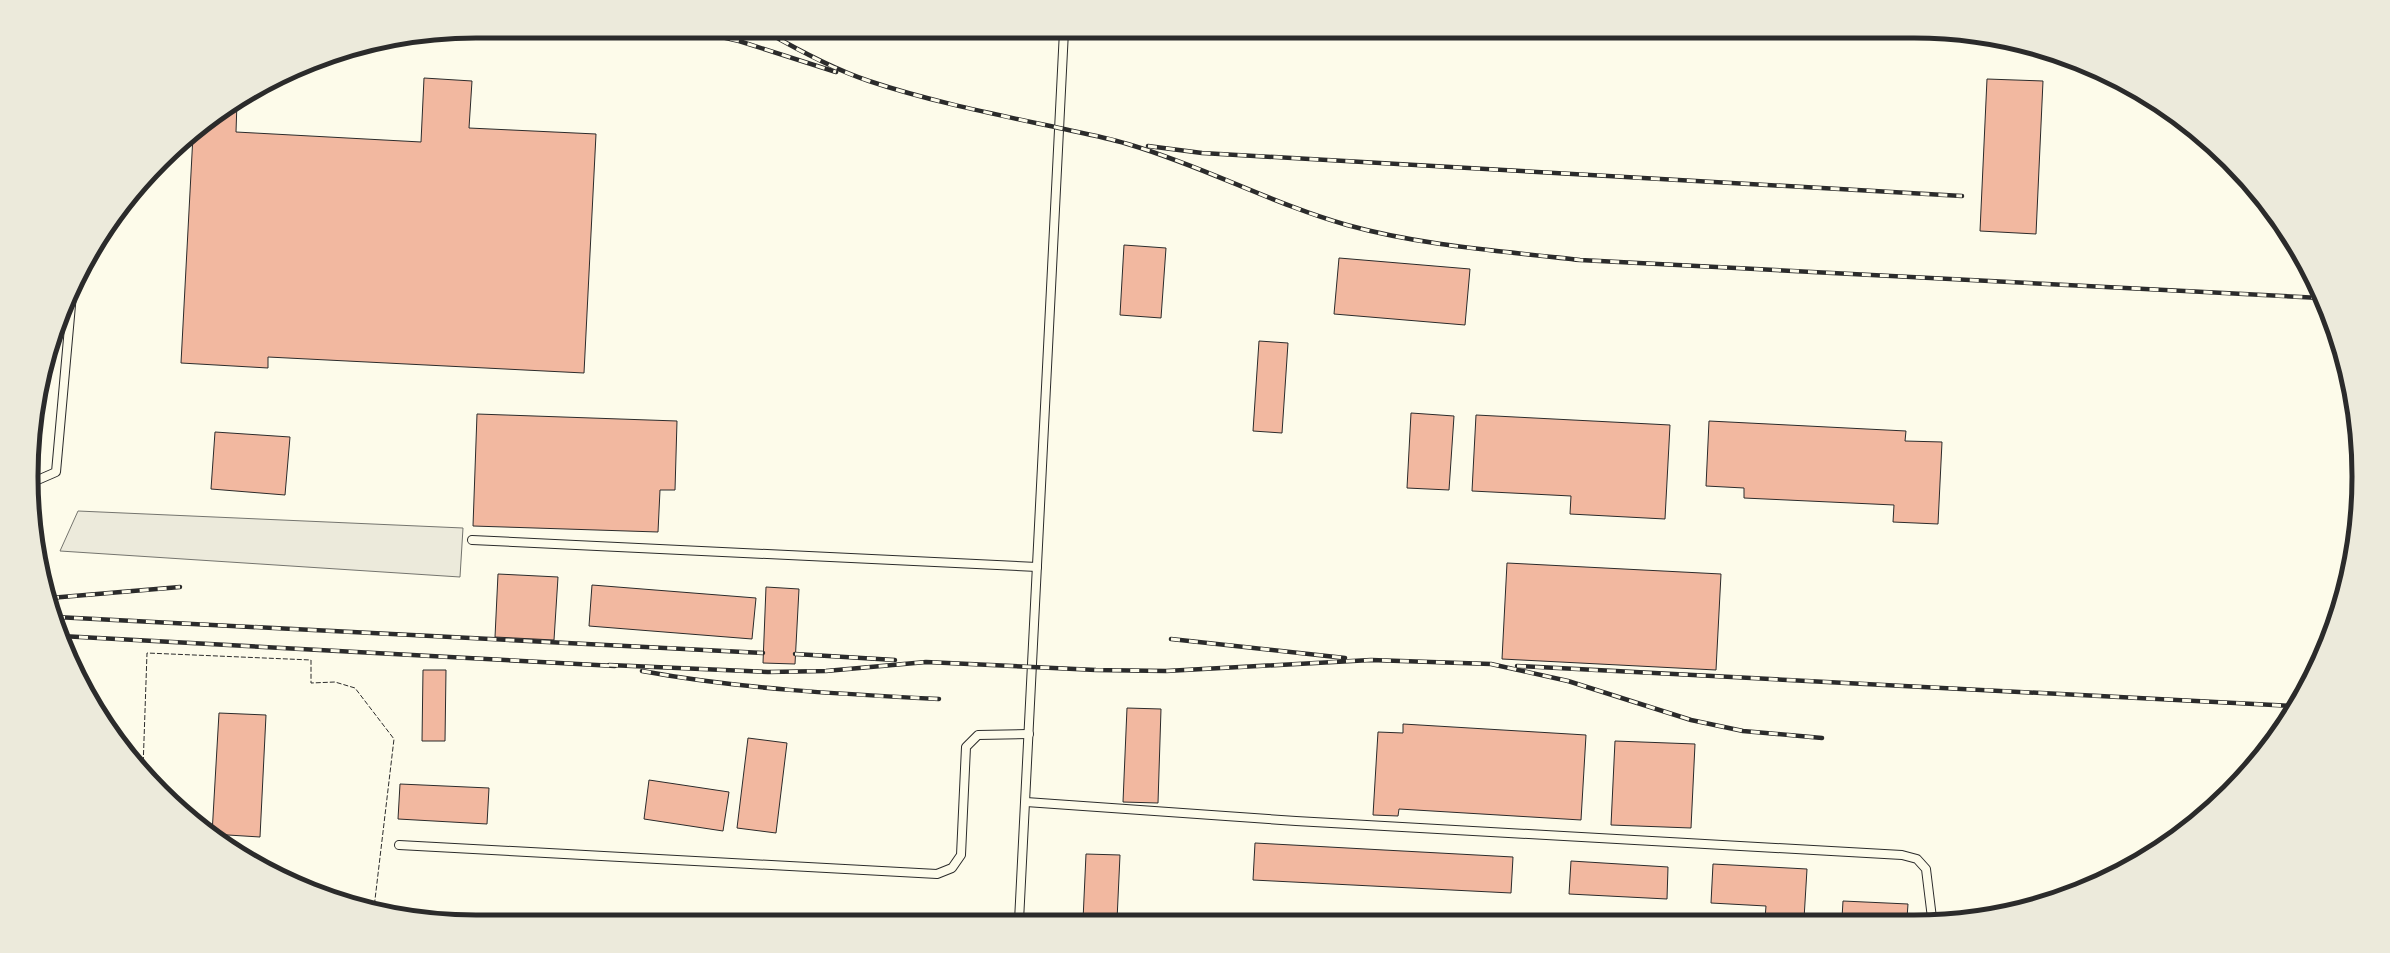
<svg xmlns="http://www.w3.org/2000/svg" width="2390" height="953" font-family="'Alegreya Sans',sans-serif">
<style>
.parking{fill:#eceadb;stroke:#74746e}
.building{fill:#f2b8a0;stroke:#2b2b2b}
.lines{fill:none;stroke-linecap:round;stroke-linejoin:round}
.lane-casing{stroke:#2b2b2b;stroke-width:10}
.lane{stroke:#fdfbea;stroke-width:8}
.rail-casing{stroke:#2b2b2b;stroke-width:4.5}
.rail{stroke:#fdfbea;stroke-width:3;stroke-dasharray:9;stroke-linecap:butt}
.fence{stroke:#2b2b2b;stroke-width:1;stroke-dasharray:5 2;stroke-linecap:butt}
.rim{fill:none;stroke:#2b2b2b;stroke-width:5}
</style>
<rect width="100%" height="100%" fill="#fdfbea"/>
<polygon class="parking" points="78,511 463,528 460,577 60,551"/>
<g class="building">
<polygon points="424,78 472,81 469,128 596,134 584,373 268,357 268,368 181,363 193,135 237,102 236,132 421,142"/>
<polygon points="1987,79 2043,81 2036,234 1980,231"/>
<polygon points="1124,245 1166,248 1161,318 1120,315"/>
<polygon points="1339,258 1470,269 1465,325 1334,314"/>
<polygon points="1259,341 1288,343 1282,433 1253,431"/>
<polygon points="1411,413 1454,416 1449,490 1407,488"/>
<polygon points="477,414 677,421 675,490 660,490 658,532 473,526"/>
<polygon points="1476,415 1670,425 1665,519 1570,514 1571,496 1472,491"/>
<polygon points="1709,421 1906,431 1905,441 1942,442 1938,524 1893,522 1894,505 1744,498 1744,488 1706,486"/>
<polygon points="215,432 290,437 285,495 211,489"/>
<polygon points="1507,563 1721,574 1716,670 1502,659"/>
<polygon points="498,574 558,577 554,640 495,637"/>
<polygon points="592,585 756,598 752,639 589,626"/>
<polygon points="766,587 799,589 795,664 763,663"/>
<polygon points="423,670 446,670 445,741 422,741"/>
<polygon points="1127,708 1161,709 1158,803 1123,802"/>
<polygon points="219,713 266,715 260,837 212,834"/>
<polygon points="1403,724 1586,735 1581,820 1399,809 1398,816 1373,815 1378,732 1403,733"/>
<polygon points="748,738 787,743 776,833 737,828"/>
<polygon points="1615,741 1695,744 1691,828 1611,825"/>
<polygon points="649,780 729,792 723,831 644,819"/>
<polygon points="400,784 489,788 487,824 398,819"/>
<polygon points="1255,843 1513,857 1511,893 1253,880"/>
<polygon points="1086,854 1120,855 1117,920 1083,920"/>
<polygon points="1571,861 1668,867 1667,899 1569,894"/>
<polygon points="1713,864 1807,869 1804,919 1765,919 1766,906 1711,903"/>
<polygon points="1843,901 1908,904 1907,918 1842,918"/>
</g>
<g class="lines">
<defs>
<g id="lane">
<polyline points="33,482 56,472 72,294"/>
<polyline points="472,540 1037,567"/>
<polyline points="1026,802 1296,821 1902,855 1917,859 1926,869 1932,918"/>
<polyline points="399,845 937,874 952,868 961,855 966,747 978,735 1029,734"/>
<polyline points="1019,921 1064,31"/>
</g>
</defs>
<use href="#lane" class="lane-casing"/>
<use href="#lane" class="lane"/>
<defs>
<g id="rail">
<polyline points="695,31 739,41 836,72"/>
<path d="M765 31C798 50 833 69 869 81 932 102 999 115 1064 129 1086 134 1109 138 1131 145 1205 167 1273 204 1347 225 1423 246 1502 251 1580 260L2320 298"/>
<polyline points="1148,146 1202,153 1962,196"/>
<polyline points="50,598 180,587"/>
<polyline points="56,617 763,653"/>
<polyline points="61,636 615,666"/>
<polyline points="1171,639 1345,658"/>
<polyline points="795,654 895,660"/>
<polyline points="609,665 768,672 826,671 926,662 1096,670 1166,671 1371,660 1491,664 1568,681 1691,720 1743,731 1822,738"/>
<polyline points="1517,666 2293,706"/>
<path d="M642 671C740 689 839 694 939 699"/>
</g>
</defs>
<use href="#rail" class="rail-casing"/>
<use href="#rail" class="rail"/>
<polyline class="fence" points="143,769 147,653 311,660 311,683 335,682 355,688 394,739 374,908"/>
</g>
<path d="M0 0H2390V953H0ZM476 38H1914A438 438 0 0 1 2352 476V477A438 438 0 0 1 1914 915H476A438 438 0 0 1 38 477V476A438 438 0 0 1 476 38Z" fill="#eceadb" fill-rule="evenodd"/>
<path class="rim" d="M476 38H1914A438 438 0 0 1 2352 476V477A438 438 0 0 1 1914 915H476A438 438 0 0 1 38 477V476A438 438 0 0 1 476 38Z"/>
</svg>
